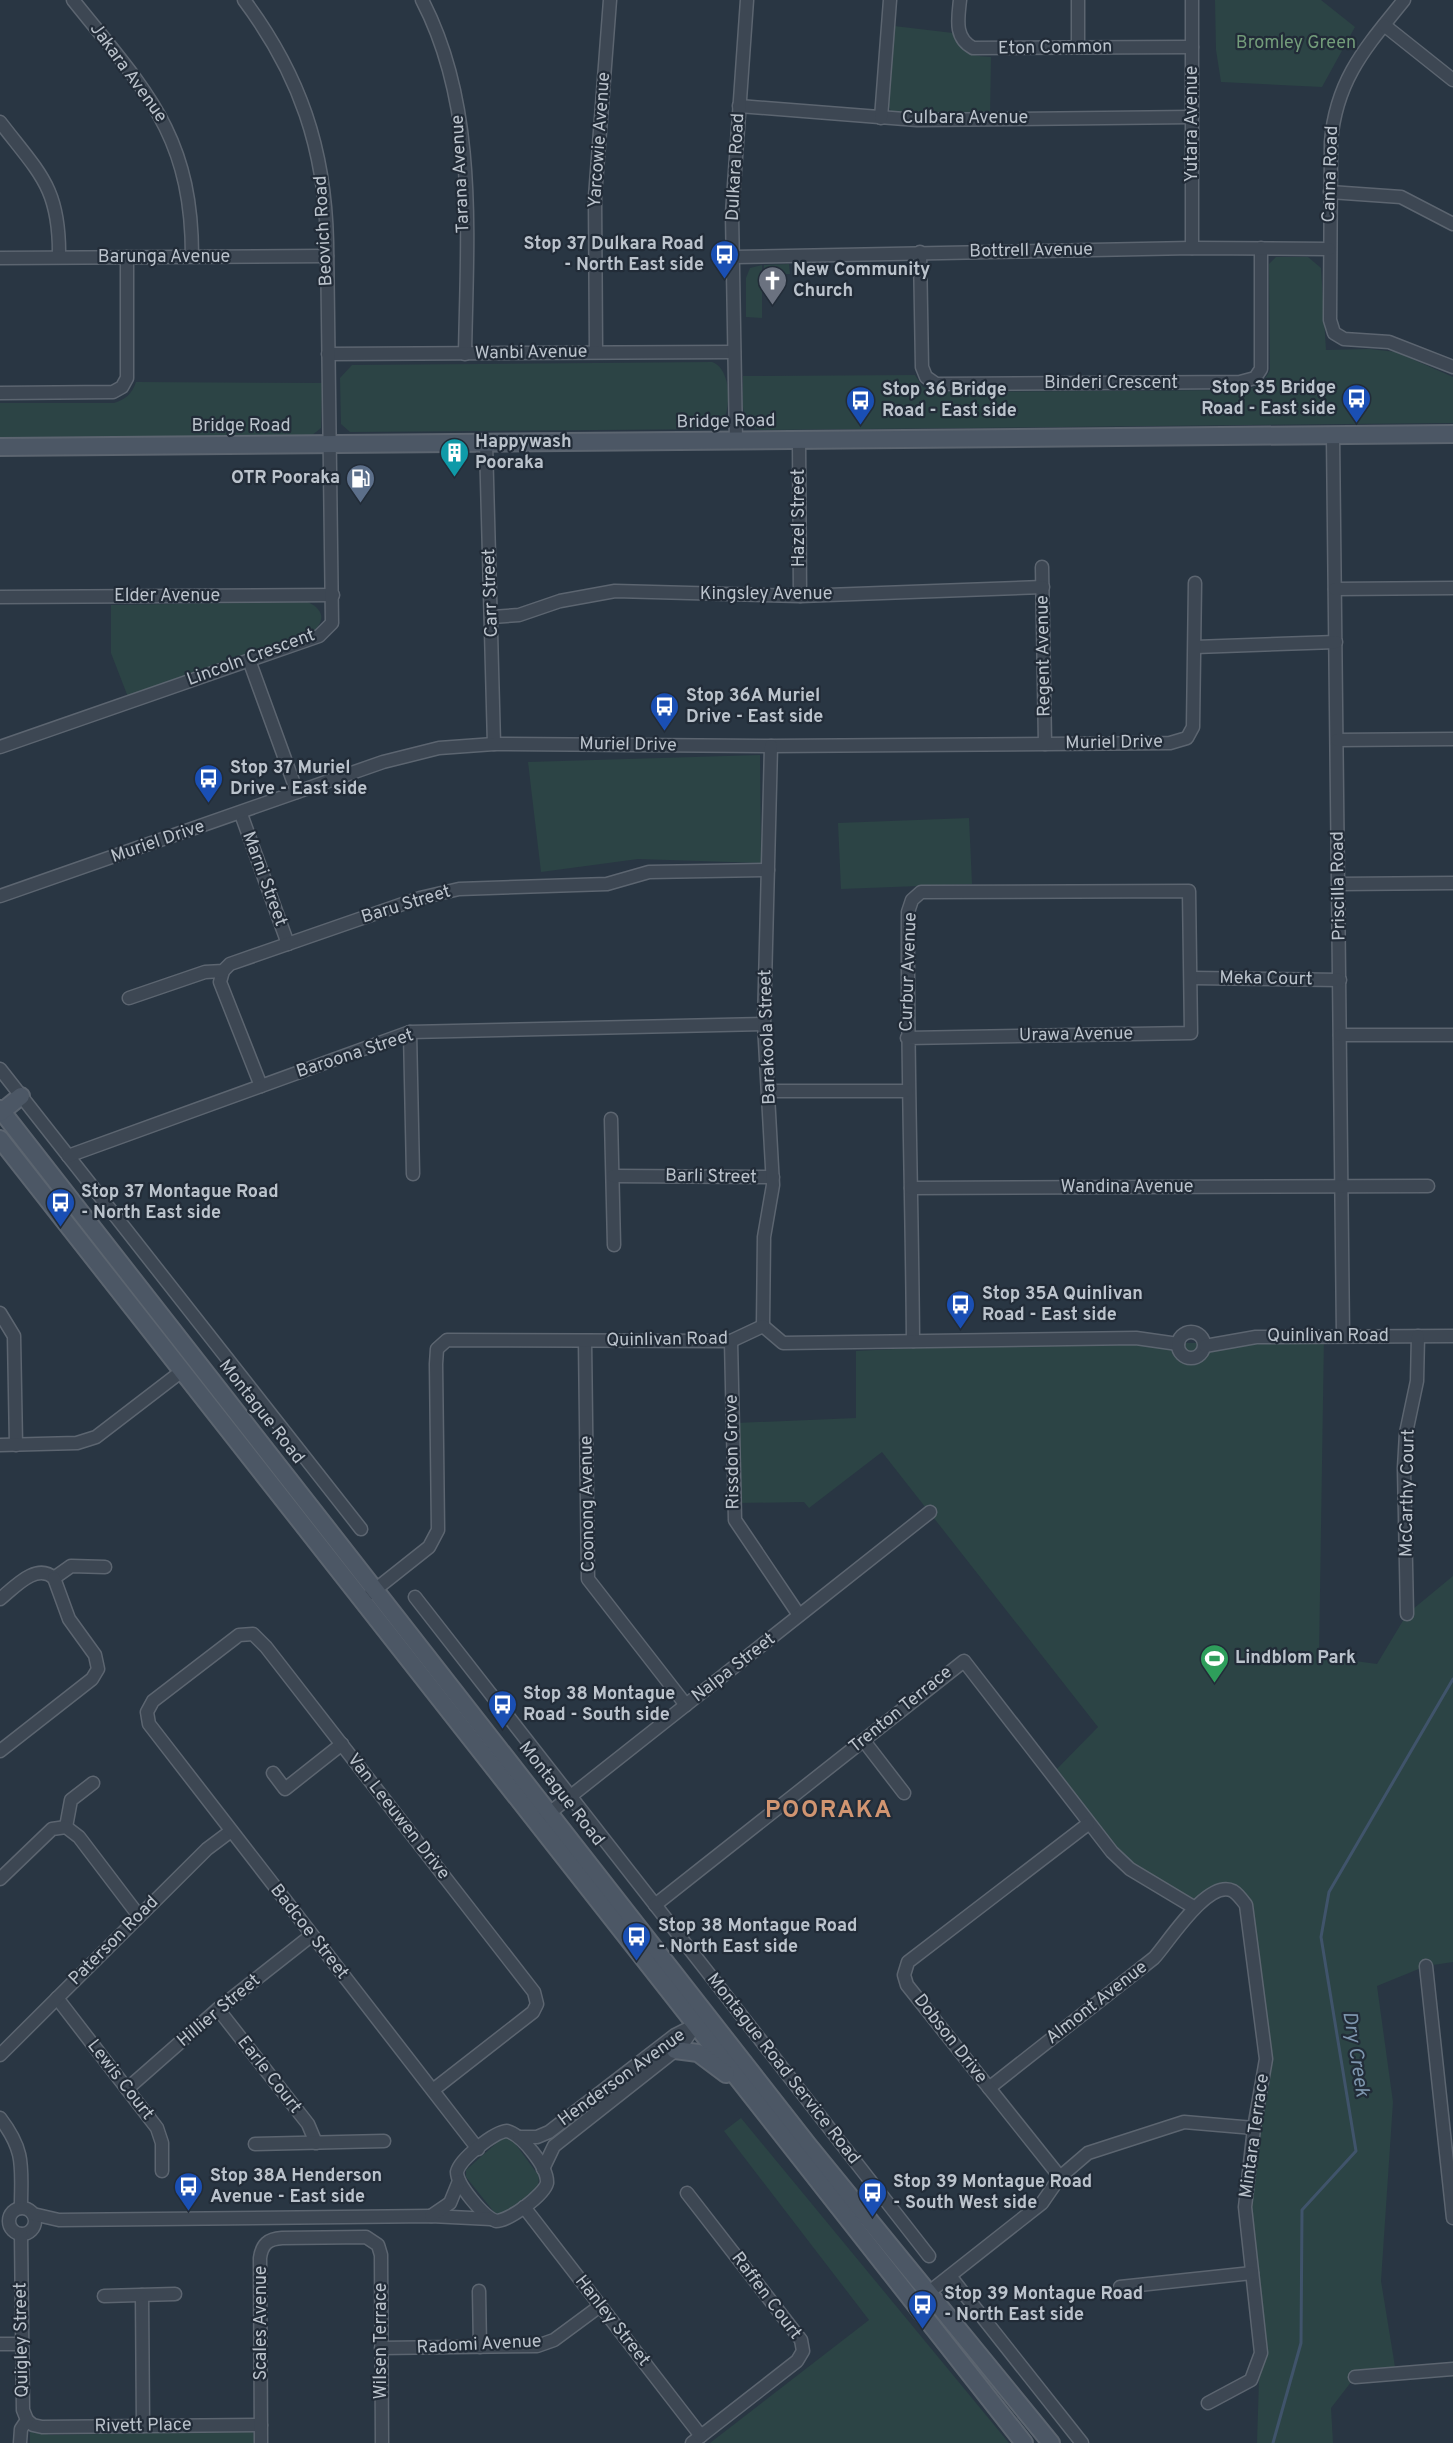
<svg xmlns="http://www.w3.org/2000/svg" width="1453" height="2443" font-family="Overpass,sans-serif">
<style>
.green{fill:#2c4445}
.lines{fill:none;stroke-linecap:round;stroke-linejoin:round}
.stream{stroke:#40546b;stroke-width:3}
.minor-casing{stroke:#5c6570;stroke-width:15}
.secondary-casing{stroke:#5c6570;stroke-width:20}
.minor{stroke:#3d4753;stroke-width:12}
.secondary{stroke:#4c5765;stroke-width:16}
.labels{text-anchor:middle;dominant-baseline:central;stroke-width:4.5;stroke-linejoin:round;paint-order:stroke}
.park-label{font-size:18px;fill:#739c7a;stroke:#222c38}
.street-label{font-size:18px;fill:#bbc3cc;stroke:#222c38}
.poi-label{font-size:18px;font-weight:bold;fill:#bbc3cc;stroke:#222c38;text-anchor:start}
.water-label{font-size:20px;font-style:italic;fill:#7d95ad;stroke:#222c38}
.district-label{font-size:24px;font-weight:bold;letter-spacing:1.5px;fill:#d19571;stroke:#222c38}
</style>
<rect width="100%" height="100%" fill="#293643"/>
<g class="green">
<polygon points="1215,0 1321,0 1355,27 1322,87 1221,82 1216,50"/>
<path d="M894 26 953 33C960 53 972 56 991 57L990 116H900L892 113 888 105Z"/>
<path d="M1276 257H1308L1321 268 1326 350 1370 349 1396 352 1453 377V423L759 430C738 423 743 395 743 376L915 375 922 386 932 392 1246 390C1259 386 1264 382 1270 370L1269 264Z"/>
<polygon points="789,264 790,274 781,274 781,281 764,281 764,265"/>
<polygon points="762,265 762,318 746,317 746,278 750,268"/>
<path d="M712 362C733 369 732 416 718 429L350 432 341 424 340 378 352 365Z"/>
<path d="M136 382 322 383 321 428 311 436 0 437V403H114C126 399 132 394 136 382Z"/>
<path d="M308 602C322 609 326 618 315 630L128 697 111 653V605Z"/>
<polygon points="760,755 761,863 638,859 541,872 528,762"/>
<polygon points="969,818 972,884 841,889 838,823"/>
<polygon points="1324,1336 1319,1656 1377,1664 1407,1614 1453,1576 1453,1962 1426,1966 1377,1986 1393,2102 1381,2281 1396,2373 1355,2377 1331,2408 1333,2443 1257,2443 1260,2348 1245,2207 1266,2059 1241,1899 1211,1894 1195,1908 1112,1852 1051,1775 1098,1727 882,1452 809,1508 804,1502 738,1503 736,1423 856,1418 856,1351 914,1348 913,1341 1204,1343"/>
<polygon points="741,2118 1009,2443 710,2443 869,2320 724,2131"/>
<polygon points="507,2138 514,2142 539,2176 538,2187 505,2214 499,2215 494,2212 466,2177 466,2170 500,2140"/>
<polygon points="30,2430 50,2435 253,2431 255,2443 30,2443"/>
</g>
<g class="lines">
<polyline class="stream" points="1273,2443 1301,2343 1302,2210 1356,2151 1321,1937 1329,1892 1453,1679"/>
<defs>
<g id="minor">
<path d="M73 0C145 90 192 134 192 256"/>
<path d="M422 0C478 107 467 237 465 354"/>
<path d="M960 0C958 19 954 38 973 48L1192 47"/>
<polyline points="1192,0 1192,248"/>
<path d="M1404 0C1367 46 1336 79 1331 142L1330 320 1334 333 1344 339 1389 342 1453 367"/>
<polyline points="1384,25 1453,80"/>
<polyline points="1078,47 1078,0"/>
<polyline points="739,106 917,120 1192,117"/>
<polyline points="881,118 890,0"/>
<path d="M0 122C40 174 60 188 59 257"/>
<polyline points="1330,192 1401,197 1453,224"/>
<polyline points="920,252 922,367 926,377 936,384 1240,382 1255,378 1261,369 1261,248"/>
<polyline points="734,257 1192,248 1329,249"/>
<polyline points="0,258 327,256"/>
<polyline points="596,352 595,197 610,0"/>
<polyline points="328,354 734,352"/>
<polyline points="0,393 113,392 122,387 127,378 127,257"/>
<polyline points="1333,436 1343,1336"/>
<polyline points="736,441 732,214 747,0"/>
<polyline points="799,441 800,596"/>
<polyline points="486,443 494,744"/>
<polyline points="1042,567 1045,744"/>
<polyline points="1335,589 1453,588"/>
<polyline points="0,597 333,595"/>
<polyline points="492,617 519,615 560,601 615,591 800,596 1043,587"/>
<polyline points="1195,647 1336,642"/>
<polyline points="249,660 297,792"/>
<polyline points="1337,740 1453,739"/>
<path d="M0 747 319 636 332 623 327 242C325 149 300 75 244 0"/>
<polyline points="241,814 288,944"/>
<polyline points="1339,884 1453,883"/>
<polyline points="0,896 383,762 439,748 494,744 771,746 1170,743 1187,738 1193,727 1195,583"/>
<polyline points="223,971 220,982 261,1086"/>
<polyline points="1192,978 1340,980"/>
<polyline points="129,998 205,972 223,971 230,964 420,898 459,889 607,884 649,872 768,870"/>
<polyline points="410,1032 413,1174"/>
<polyline points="1340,1035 1453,1035"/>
<path d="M907 1038 1191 1033 1189 891 921 892 912 900 908 912C907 1055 912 1198 913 1341"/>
<polyline points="0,1069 361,1529"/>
<polyline points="769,1091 907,1091"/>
<polyline points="611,1119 614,1245"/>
<polyline points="68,1156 410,1032 764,1024"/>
<polyline points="613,1176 773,1177"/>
<polyline points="911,1188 1428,1186"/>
<polyline points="0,1313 14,1336 16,1445"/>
<polyline points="763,1326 764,1237 773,1185 764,1024 771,746"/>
<polyline points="763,1326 783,1343 1136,1338 1178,1344"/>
<circle cx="1191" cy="1345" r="13"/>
<polyline points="585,1341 588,1579 686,1705"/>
<polyline points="731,1341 735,1520 799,1615"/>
<polyline points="1205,1346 1256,1337 1453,1336"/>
<polyline points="0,1445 77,1443 96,1437 182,1371"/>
<polyline points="371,1593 429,1547 438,1530 436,1364 437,1349 447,1340 731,1341 763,1326"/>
<polyline points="415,1597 929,2256"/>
<path d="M0 1599C14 1588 36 1562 54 1578L71 1566 105 1567"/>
<polyline points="1407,1614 1404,1468 1406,1433 1417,1381 1418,1336"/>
<polyline points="864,1741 904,1793"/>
<polyline points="0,1751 92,1679 98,1669 95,1655 69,1619 54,1578"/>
<polyline points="273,1773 285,1789 342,1744"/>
<polyline points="543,1818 930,1512"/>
<polyline points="66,1827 71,1800 93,1783"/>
<polyline points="0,1879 52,1829 66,1827 79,1837 139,1916"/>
<polyline points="655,1905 964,1661 1112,1852 1130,1869 1195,1908"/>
<polyline points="1426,1966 1453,2218"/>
<polyline points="57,1998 157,2128 162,2143 162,2171"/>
<polyline points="218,2009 308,2124 316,2143"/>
<polyline points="0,2055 207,1849 231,1831"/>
<path d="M989 2088 1154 1958C1168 1943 1208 1878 1233 1891 1238 1894 1243 1901 1246 1905L1266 2059 1254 2128 1245 2207 1261 2353 1251 2380 1208 2403"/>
<polyline points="127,2089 218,2009 312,1935"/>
<polyline points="433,2090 533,2012 537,2004 534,1992 266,1647 253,1634 239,1635 153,1701 147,1712 149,1724 478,2149"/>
<path d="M0 2118C26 2152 21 2167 21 2208"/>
<path d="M507 2131C522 2135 548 2167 547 2183 544 2195 509 2221 496 2221 484 2217 457 2185 457 2172 460 2159 494 2132 507 2131Z"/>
<polyline points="519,2137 537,2137 549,2132 675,2035 695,2025"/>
<polyline points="255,2144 384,2141"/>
<polyline points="543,2169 554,2146 682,2045 695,2026"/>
<polyline points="1060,2177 907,1985 904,1975 908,1962 1088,1824"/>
<polyline points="687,2193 801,2340 803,2351 797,2361 692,2443"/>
<polyline points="524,2207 701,2436"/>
<circle cx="22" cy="2221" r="13"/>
<polyline points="33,2214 59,2220 431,2216 491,2219"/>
<polyline points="431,2216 450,2203 459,2181"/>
<polyline points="950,2276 1082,2443"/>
<polyline points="1120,2287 1252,2273"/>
<polyline points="479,2291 480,2347"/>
<polyline points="142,2295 143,2426"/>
<polyline points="104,2296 175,2294"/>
<polyline points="914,2304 1042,2203 1060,2177 1088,2153 1184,2122 1254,2128"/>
<polyline points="0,2344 22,2344"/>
<polyline points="381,2348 537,2346 554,2340 600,2306"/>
<polyline points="1355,2377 1453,2369"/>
<polyline points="27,2420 33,2425 42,2427 261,2425"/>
<polyline points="20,2443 21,2429 27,2420 23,2410 21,2234"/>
<path d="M261 2443 260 2258C262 2244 268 2239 282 2238L366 2237 378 2245 381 2255 382 2443"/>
</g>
<g id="secondary">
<polyline points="0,447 1453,434"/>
<polyline points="0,1109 808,2145 1051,2443"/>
<polyline points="0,1113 21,1096"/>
<polyline points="0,1139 1024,2443"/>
<polyline points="675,2050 698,2053 726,2074"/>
</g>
</defs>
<use href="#minor" class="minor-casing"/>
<use href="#secondary" class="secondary-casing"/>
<use href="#minor" class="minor"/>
<use href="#secondary" class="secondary"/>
</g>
<defs>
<symbol id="bus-pin" viewBox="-11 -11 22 30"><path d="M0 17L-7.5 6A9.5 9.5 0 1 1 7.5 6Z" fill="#1a4fb4" stroke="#222c38"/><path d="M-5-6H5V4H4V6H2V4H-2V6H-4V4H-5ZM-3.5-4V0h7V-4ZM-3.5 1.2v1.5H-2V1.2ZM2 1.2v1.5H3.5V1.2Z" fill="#fff"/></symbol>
<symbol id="church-pin" viewBox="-11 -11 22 30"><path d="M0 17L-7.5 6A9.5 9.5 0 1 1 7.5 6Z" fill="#6b7280" stroke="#222c38"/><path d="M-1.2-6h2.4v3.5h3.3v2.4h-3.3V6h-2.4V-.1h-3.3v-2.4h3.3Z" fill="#fff"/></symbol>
<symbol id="building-pin" viewBox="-11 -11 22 30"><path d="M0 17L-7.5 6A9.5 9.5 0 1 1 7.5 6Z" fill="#0f9aa8" stroke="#222c38"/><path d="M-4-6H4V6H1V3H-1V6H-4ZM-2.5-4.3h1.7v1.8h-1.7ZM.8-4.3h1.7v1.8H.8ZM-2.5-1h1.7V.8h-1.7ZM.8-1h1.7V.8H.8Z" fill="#fff"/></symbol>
<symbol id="fuel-pin" viewBox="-11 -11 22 30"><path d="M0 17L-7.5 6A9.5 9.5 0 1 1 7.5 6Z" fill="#5c6f8a" stroke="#222c38"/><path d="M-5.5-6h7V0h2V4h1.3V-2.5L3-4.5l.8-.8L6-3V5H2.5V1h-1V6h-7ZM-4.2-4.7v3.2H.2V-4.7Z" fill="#fff"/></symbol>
<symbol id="stadium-pin" viewBox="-11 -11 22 30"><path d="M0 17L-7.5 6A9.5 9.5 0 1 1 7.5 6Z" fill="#2e9e5b" stroke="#222c38"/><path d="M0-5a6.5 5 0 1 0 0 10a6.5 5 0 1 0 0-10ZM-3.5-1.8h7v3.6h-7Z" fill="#fff"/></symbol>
</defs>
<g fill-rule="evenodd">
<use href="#bus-pin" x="708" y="238" width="33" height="45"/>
<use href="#church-pin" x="756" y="264" width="33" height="45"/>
<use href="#bus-pin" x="1340" y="382" width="33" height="45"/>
<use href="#bus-pin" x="844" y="384" width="33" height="45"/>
<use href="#building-pin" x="438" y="436" width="33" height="45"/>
<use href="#fuel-pin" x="344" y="462" width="33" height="45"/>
<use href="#bus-pin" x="648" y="690" width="33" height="45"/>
<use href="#bus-pin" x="192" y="762" width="33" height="45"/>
<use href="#bus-pin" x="44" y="1186" width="33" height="45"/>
<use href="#bus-pin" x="944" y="1288" width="33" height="45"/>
<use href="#stadium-pin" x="1198" y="1642" width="33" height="45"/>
<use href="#bus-pin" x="486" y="1688" width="33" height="45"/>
<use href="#bus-pin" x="620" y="1920" width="33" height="45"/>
<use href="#bus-pin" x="172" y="2170" width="33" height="45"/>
<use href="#bus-pin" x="856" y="2176" width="33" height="45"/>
<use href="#bus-pin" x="906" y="2288" width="33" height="45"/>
</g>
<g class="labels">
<g class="park-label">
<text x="1296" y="43">Bromley Green</text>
</g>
<g class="street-label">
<text transform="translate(1055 48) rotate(-1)">Eton Common</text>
<text transform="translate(128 73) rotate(54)">Jakara Avenue</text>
<text x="965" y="118">Culbara Avenue</text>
<text transform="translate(1192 124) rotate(-90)">Yutara Avenue</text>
<text transform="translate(600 140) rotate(-86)">Yarcowie Avenue</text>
<text transform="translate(736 167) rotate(-87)">Dulkara Road</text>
<text transform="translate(461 174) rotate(-93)">Tarana Avenue</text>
<text transform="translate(1331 174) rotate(-88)">Canna Road</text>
<text transform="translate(324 231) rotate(-93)">Beovich Road</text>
<text transform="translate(1031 251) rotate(-1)">Bottrell Avenue</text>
<text x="164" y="257">Barunga Avenue</text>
<text transform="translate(531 353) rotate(-1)">Wanbi Avenue</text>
<text x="1111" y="383">Binderi Crescent</text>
<text transform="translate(726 422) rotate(-1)">Bridge Road</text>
<text x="241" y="426">Bridge Road</text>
<text transform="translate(799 518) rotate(-90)">Hazel Street</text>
<text transform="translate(491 593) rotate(-92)">Carr Street</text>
<text x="766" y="594">Kingsley Avenue</text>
<text x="167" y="596">Elder Avenue</text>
<text transform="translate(1044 656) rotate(-91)">Regent Avenue</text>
<text transform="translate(251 658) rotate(-20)">Lincoln Crescent</text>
<text transform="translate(1114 743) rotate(-1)">Muriel Drive</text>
<text transform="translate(628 745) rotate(1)">Muriel Drive</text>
<text transform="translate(158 842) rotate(-19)">Muriel Drive</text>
<text transform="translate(264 879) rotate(70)">Marni Street</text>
<text transform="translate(1339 886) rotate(-91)">Priscilla Road</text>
<text transform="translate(406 905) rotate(-17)">Baru Street</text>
<text transform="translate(909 972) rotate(-88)">Curbur Avenue</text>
<text transform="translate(1266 979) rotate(1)">Meka Court</text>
<text transform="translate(1076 1035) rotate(-1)">Urawa Avenue</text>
<text transform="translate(768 1037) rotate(-92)">Barakoola Street</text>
<text transform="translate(355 1054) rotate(-18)">Baroona Street</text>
<text transform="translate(711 1177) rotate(1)">Barli Street</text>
<text x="1127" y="1187">Wandina Avenue</text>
<text x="1328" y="1336">Quinlivan Road</text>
<text transform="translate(667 1340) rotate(-1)">Quinlivan Road</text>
<text transform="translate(261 1412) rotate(52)">Montague Road</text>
<text transform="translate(733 1452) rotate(-91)">Rissdon Grove</text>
<text transform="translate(1408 1493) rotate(-89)">McCarthy Court</text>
<text transform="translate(588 1504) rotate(-91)">Coonong Avenue</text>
<text transform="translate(734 1668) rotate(-38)">Nalpa Street</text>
<text transform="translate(901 1710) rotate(-39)">Trenton Terrace</text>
<text transform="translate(561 1794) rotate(52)">Montague Road</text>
<text transform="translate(398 1817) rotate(52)">Van Leeuwen Drive</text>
<text transform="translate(309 1932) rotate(52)">Badcoe Street</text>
<text transform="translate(114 1941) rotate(-45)">Paterson Road</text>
<text transform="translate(1097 2003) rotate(-38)">Almont Avenue</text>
<text transform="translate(219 2011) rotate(-40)">Hillier Street</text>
<text transform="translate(950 2039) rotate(52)">Dobson Drive</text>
<text transform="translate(783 2069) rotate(52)">Montague Road Service Road</text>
<text transform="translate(269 2075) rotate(52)">Earle Court</text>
<text transform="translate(622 2078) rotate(-36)">Henderson Avenue</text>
<text transform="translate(120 2080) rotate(52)">Lewis Court</text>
<text transform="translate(1255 2136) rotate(-82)">Mintara Terrace</text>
<text transform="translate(766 2296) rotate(53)">Raffen Court</text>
<text transform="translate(612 2321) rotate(52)">Hanley Street</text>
<text transform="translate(261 2323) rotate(-90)">Scales Avenue</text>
<text transform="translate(22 2340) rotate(-91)">Quigley Street</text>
<text transform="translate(381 2341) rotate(-90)">Wilsen Terrace</text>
<text transform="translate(479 2345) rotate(-3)">Radomi Avenue</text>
<text transform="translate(143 2426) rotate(-1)">Rivett Place</text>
</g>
<g class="poi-label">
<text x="704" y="244" text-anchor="end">Stop 37 Dulkara Road<tspan x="704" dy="21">- North East side</tspan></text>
<text x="793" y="270">New Community<tspan x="793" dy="21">Church</tspan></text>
<text x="1336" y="388" text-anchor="end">Stop 35 Bridge<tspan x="1336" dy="21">Road - East side</tspan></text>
<text x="882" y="390">Stop 36 Bridge<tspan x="882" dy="21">Road - East side</tspan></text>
<text x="475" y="442">Happywash<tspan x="475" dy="21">Pooraka</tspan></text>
<text x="340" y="478" text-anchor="end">OTR Pooraka</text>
<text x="686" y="696">Stop 36A Muriel<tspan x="686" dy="21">Drive - East side</tspan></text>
<text x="230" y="768">Stop 37 Muriel<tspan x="230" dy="21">Drive - East side</tspan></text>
<text x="81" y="1192">Stop 37 Montague Road<tspan x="81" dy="21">- North East side</tspan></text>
<text x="982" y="1294">Stop 35A Quinlivan<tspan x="982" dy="21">Road - East side</tspan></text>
<text x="1235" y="1658">Lindblom Park</text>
<text x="523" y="1694">Stop 38 Montague<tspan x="523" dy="21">Road - South side</tspan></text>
<text x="658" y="1926">Stop 38 Montague Road<tspan x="658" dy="21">- North East side</tspan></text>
<text x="210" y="2176">Stop 38A Henderson<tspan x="210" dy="21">Avenue - East side</tspan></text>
<text x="893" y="2182">Stop 39 Montague Road<tspan x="893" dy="21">- South West side</tspan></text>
<text x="944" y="2294">Stop 39 Montague Road<tspan x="944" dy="21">- North East side</tspan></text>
</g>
<g class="water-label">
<text transform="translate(1355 2054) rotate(81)">Dry Creek</text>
</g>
<g class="district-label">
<text x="829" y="1811">POORAKA</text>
</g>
</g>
</svg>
